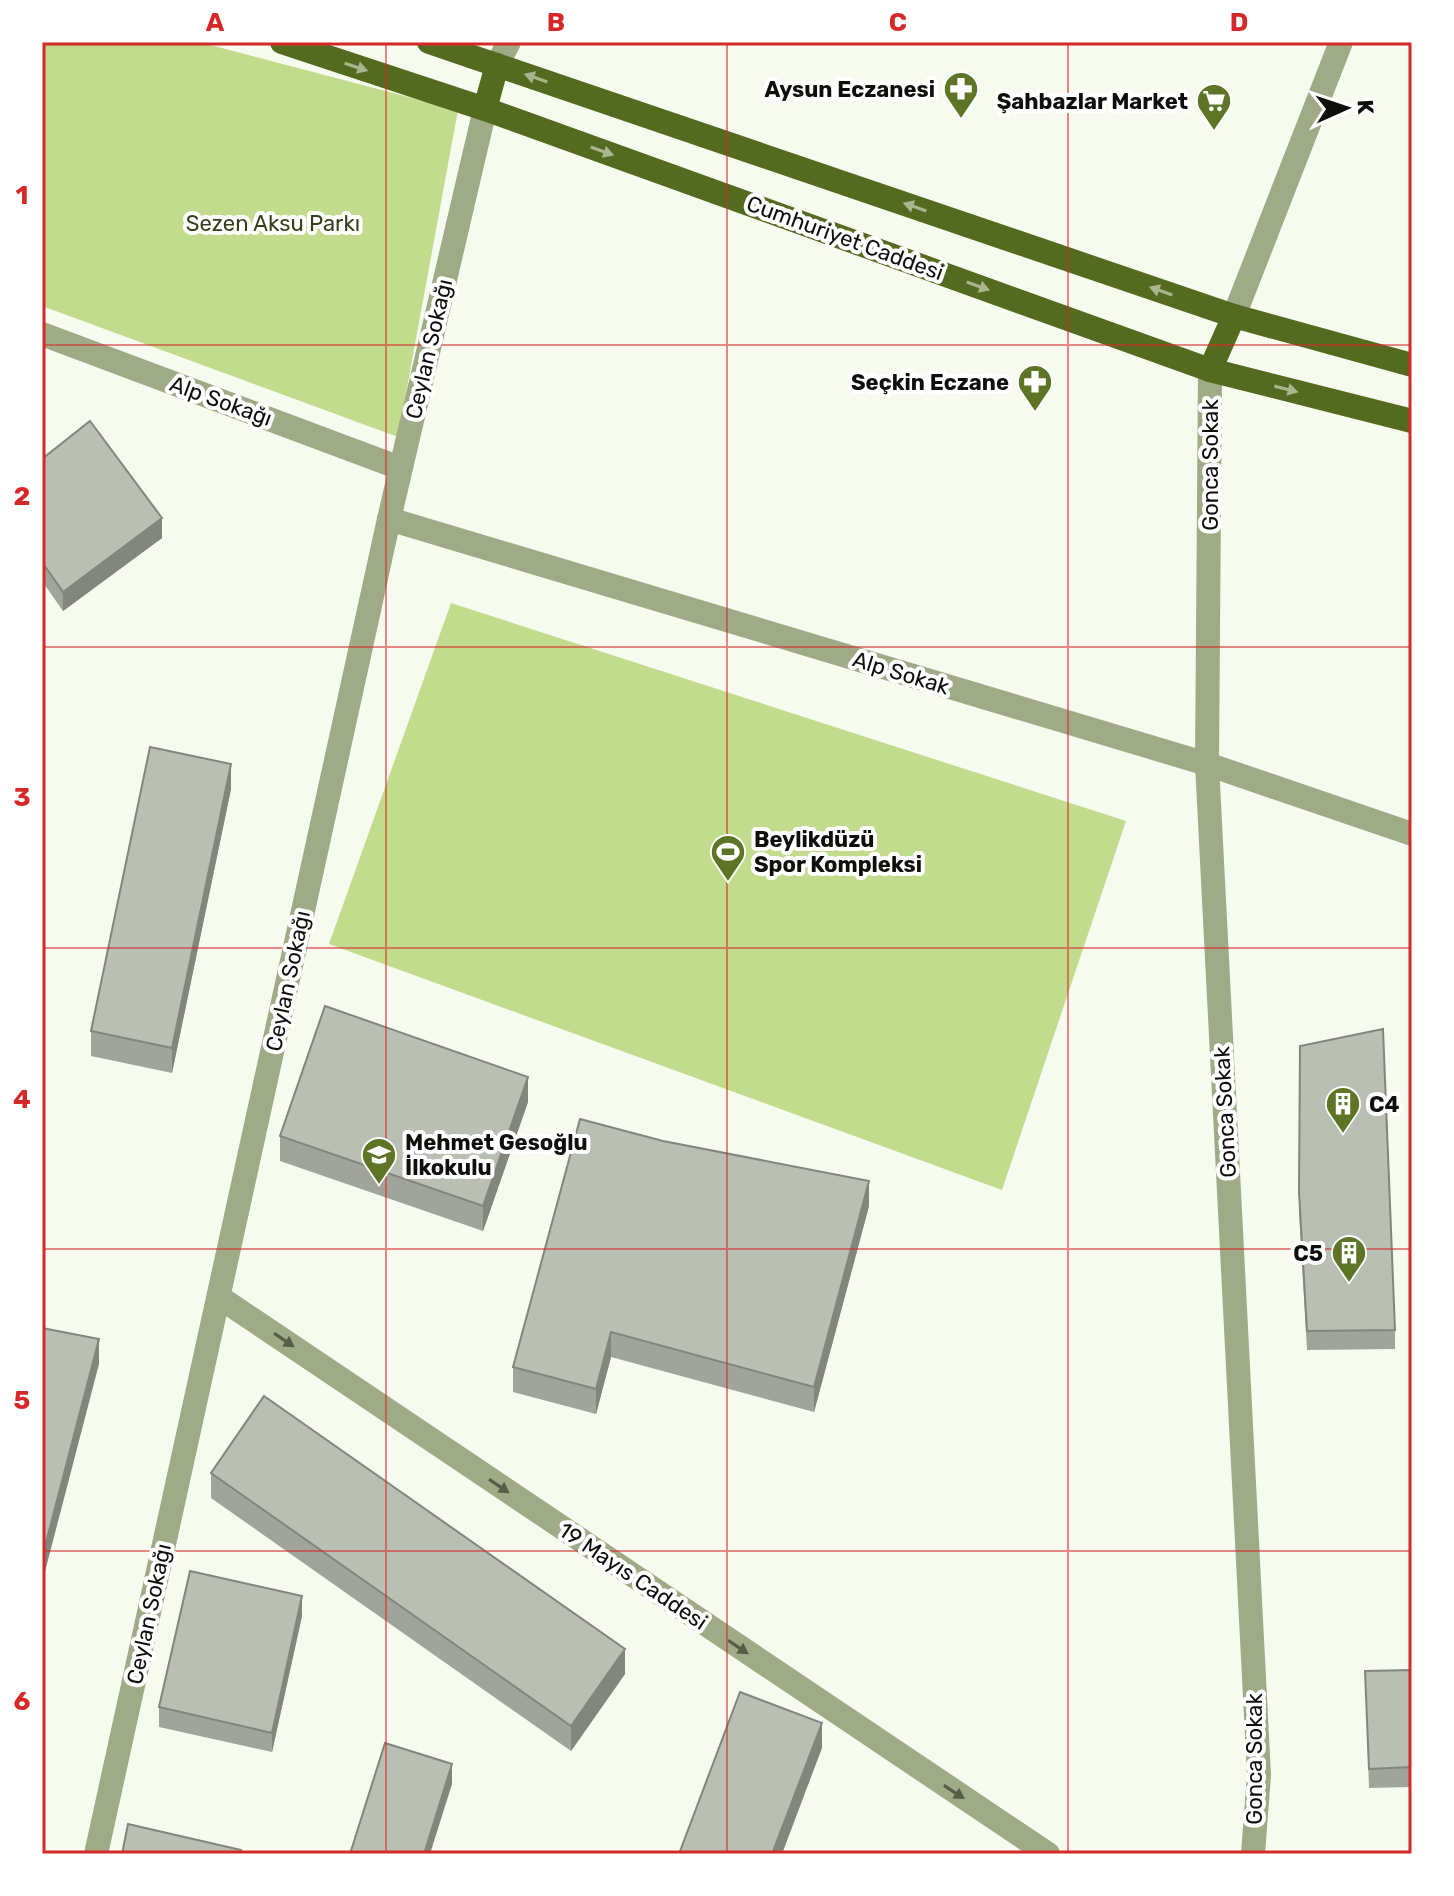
<svg xmlns="http://www.w3.org/2000/svg" width="1454" height="1896" font-family="Rubik,sans-serif">
<style>
.green{fill:#c1dc8d}
.lines{fill:none;stroke-linecap:round;stroke-linejoin:round}
.minor{stroke:#9eab86;stroke-width:24}
.major{stroke:#546a1f;stroke-width:24}
.wall{fill:#a0a49a}
.shaded-wall{fill:#82867d}
.building{fill:#babfb3;stroke:#82867d;stroke-width:2}
.oneway{fill:#aab48f}
.oneway2{fill:#565d48}
.grid{fill:none;stroke:#d62828;stroke-width:2;stroke-opacity:0.55}
.labels{text-anchor:middle;dominant-baseline:central;stroke-width:8;stroke-linejoin:round;paint-order:stroke}
.poi-label{font-size:22px;font-weight:bold;fill:#0d0f0b;stroke:#fff;text-anchor:end}
.park-label{font-size:22px;fill:#35411b;stroke:#fff}
.street-label{font-size:22px;fill:#0d0f0b;stroke:#fff}
.neatline{fill:none;stroke:#d62828;stroke-width:3}
.grid-label{font-size:26px;text-anchor:middle;font-weight:bold;fill:#d62828}
</style>
<rect width="100%" height="100%" fill="#f7fbef"/>
<g class="green">
<polygon points="42,42 199,42 458,110 398,437 42,306"/>
<polygon points="451,603 1126,821 1002,1190 329,944"/>
</g>
<g class="lines">
<g class="minor">
<polyline points="497,65 509,42"/>
<polyline points="1234,316 1341,42"/>
<polyline points="42,334 400,468"/>
<polyline points="1210,370 1207,764 1259,1775 1253,1854"/>
<polyline points="389,519 1207,764 1412,834"/>
<polyline points="219,1297 1048,1854"/>
<polyline points="96,1854 389,519 485,109"/>
</g>
<g class="major">
<polyline points="282,42 485,109 1210,370 1412,421"/>
<polyline points="429,42 1234,316 1412,365"/>
<polyline points="485,109 497,65"/>
<polyline points="1210,370 1234,316"/>
</g>
</g>
<g class="wall">
<polygon points="42,459 162,538 63,611 42,581"/>
<polygon points="231,789 172,1073 91,1056 91,1031"/>
<polygon points="1300,1046 1395,1330 1395,1349 1307,1350 1299,1212"/>
<polygon points="528,1102 483,1231 280,1161 280,1136"/>
<polygon points="869,1206 814,1412 611,1357 596,1414 513,1392 513,1367"/>
<polygon points="211,1473 625,1674 571,1751 211,1498"/>
<polygon points="302,1616 272,1752 159,1727 159,1707"/>
<polygon points="1412,1670 1412,1787 1369,1788 1365,1671"/>
</g>
<g class="shaded-wall">
<polygon points="162,518 162,538 63,611 63,592"/>
<polygon points="231,764 231,789 172,1073 172,1048"/>
<polygon points="528,1077 528,1102 483,1231 483,1206"/>
<polygon points="869,1181 869,1206 814,1412 814,1387"/>
<polygon points="611,1332 611,1357 596,1414 596,1389"/>
<polygon points="99,1339 99,1364 42,1583 42,1558"/>
<polygon points="302,1596 302,1616 272,1752 272,1733"/>
<polygon points="625,1649 625,1674 571,1751 571,1726"/>
<polygon points="822,1723 822,1748 782,1854 772,1854"/>
<polygon points="452,1764 452,1784 430,1854 424,1854"/>
</g>
<g class="building">
<polygon points="90,421 162,518 63,592 42,562 42,459"/>
<polygon points="150,747 231,764 172,1048 91,1031"/>
<polygon points="325,1006 528,1077 483,1206 280,1136"/>
<polygon points="1383,1029 1395,1330 1307,1331 1299,1192 1300,1046"/>
<polygon points="580,1119 663,1141 869,1181 814,1387 611,1332 596,1389 513,1367"/>
<polygon points="42,1328 99,1339 42,1558"/>
<polygon points="264,1396 625,1649 571,1726 211,1473"/>
<polygon points="190,1571 302,1596 272,1733 159,1707"/>
<polygon points="1412,1670 1412,1767 1369,1769 1365,1671"/>
<polygon points="740,1692 822,1723 772,1854 679,1854"/>
<polygon points="385,1743 452,1764 424,1854 350,1854"/>
<polygon points="128,1824 241,1850 240,1854 122,1854"/>
</g>
<defs><path id="oneway-solid" d="M-6-.8H1V-3.2L6.5 0L1 3.2V.8H-6Z" transform="scale(2)"/></defs>
<g class="oneway">
<use href="#oneway-solid" transform="translate(356 67) rotate(18)"/>
<use href="#oneway-solid" transform="translate(536 78) rotate(-161)"/>
<use href="#oneway-solid" transform="translate(602 151) rotate(20)"/>
<use href="#oneway-solid" transform="translate(915 207) rotate(-161)"/>
<use href="#oneway-solid" transform="translate(978 286) rotate(20)"/>
<use href="#oneway-solid" transform="translate(1161 291) rotate(-161)"/>
<use href="#oneway-solid" transform="translate(1286 389) rotate(14)"/>
</g>
<g class="oneway2">
<use href="#oneway-solid" transform="translate(284 1340) rotate(34)"/>
<use href="#oneway-solid" transform="translate(499 1486) rotate(34)"/>
<use href="#oneway-solid" transform="translate(738 1647) rotate(34)"/>
<use href="#oneway-solid" transform="translate(954 1792) rotate(33)"/>
</g>
<path class="grid" d="M386 42V1854M727 42V1854M1068 42V1854M42 345H1412M42 647H1412M42 948H1412M42 1249H1412M42 1551H1412"/>
<defs>
<symbol id="pharmacy-pin" viewBox="-11 -11 22 30"><path d="M0 17L-7.5 6A9.5 9.5 0 1 1 7.5 6Z" fill="#5e7526" stroke="#fff"/><path d="M-2-6h4v4h4v4h-4v4h-4v-4h-4v-4h4Z" fill="#fff"/></symbol>
<symbol id="supermarket-pin" viewBox="-11 -11 22 30"><path d="M0 17L-7.5 6A9.5 9.5 0 1 1 7.5 6Z" fill="#5e7526" stroke="#fff"/><path d="M-6-5.5h2.5l.6 2H6L4.5 2H-2.5L-4.4-4H-6ZM-1.5 3.2a1.3 1.3 0 1 0 .1 0ZM3 3.2a1.3 1.3 0 1 0 .1 0Z" fill="#fff"/></symbol>
<symbol id="stadium-pin" viewBox="-11 -11 22 30"><path d="M0 17L-7.5 6A9.5 9.5 0 1 1 7.5 6Z" fill="#5e7526" stroke="#fff"/><path d="M0-5a6.5 5 0 1 0 0 10a6.5 5 0 1 0 0-10ZM-3.5-1.8h7v3.6h-7Z" fill="#fff"/></symbol>
<symbol id="building-pin" viewBox="-11 -11 22 30"><path d="M0 17L-7.5 6A9.5 9.5 0 1 1 7.5 6Z" fill="#5e7526" stroke="#fff"/><path d="M-4-6H4V6H1V3H-1V6H-4ZM-2.5-4.3h1.7v1.8h-1.7ZM.8-4.3h1.7v1.8H.8ZM-2.5-1h1.7V.8h-1.7ZM.8-1h1.7V.8H.8Z" fill="#fff"/></symbol>
<symbol id="school-pin" viewBox="-11 -11 22 30"><path d="M0 17L-7.5 6A9.5 9.5 0 1 1 7.5 6Z" fill="#5e7526" stroke="#fff"/><path d="M0-5L7-2L0 1L-7-2ZM-4 1L0 2.5L4 1V4Q0 6-4 4Z" fill="#fff"/></symbol>
</defs>
<g fill-rule="evenodd">
<use href="#pharmacy-pin" x="941" y="69" width="40" height="54"/>
<use href="#supermarket-pin" x="1194" y="81" width="40" height="54"/>
<use href="#pharmacy-pin" x="1015" y="362" width="40" height="54"/>
<use href="#stadium-pin" x="708" y="832" width="40" height="54"/>
<use href="#building-pin" x="1323" y="1084" width="40" height="54"/>
<use href="#school-pin" x="359" y="1135" width="40" height="54"/>
<use href="#building-pin" x="1329" y="1233" width="40" height="54"/>
</g>
<g class="labels">
<g class="poi-label">
<text x="935" y="89">Aysun Eczanesi</text>
<text x="1188" y="101">Şahbazlar Market</text>
<text x="1009" y="382">Seçkin Eczane</text>
<text x="754" y="839" text-anchor="start">Beylikdüzü<tspan x="754" dy="25">Spor Kompleksi</tspan></text>
<text x="1369" y="1104" text-anchor="start">C4</text>
<text x="405" y="1142" text-anchor="start">Mehmet Gesoğlu<tspan x="405" dy="25">İlkokulu</tspan></text>
<text x="1323" y="1253">C5</text>
</g>
<g class="park-label">
<text x="273" y="223">Sezen Aksu Parkı</text>
</g>
<g class="street-label">
<text transform="translate(845 238) rotate(20)">Cumhuriyet Caddesi</text>
<text transform="translate(429 349) rotate(-77)">Ceylan Sokağı</text>
<text transform="translate(221 401) rotate(20)">Alp Sokağı</text>
<text transform="translate(1210 465) rotate(-90)">Gonca Sokak</text>
<text transform="translate(901 673) rotate(17)">Alp Sokak</text>
<text transform="translate(288 981) rotate(-78)">Ceylan Sokağı</text>
<text transform="translate(1225 1112) rotate(-93)">Gonca Sokak</text>
<text transform="translate(633 1576) rotate(34)">19 Mayıs Caddesi</text>
<text transform="translate(149 1614) rotate(-78)">Ceylan Sokağı</text>
<text transform="translate(1254 1759) rotate(-90)">Gonca Sokak</text>
</g>
</g>
<rect width="1454" height="1896" fill="none" stroke="#ffffff" stroke-width="88"/>
<g transform="translate(1346 108) rotate(87)" stroke="#ffffff" stroke-width="6" paint-order="stroke">
<path d="M0-6L14 30L0 20L-14 30Z" fill="#0d0f0b"/>
<text y="-12" font-size="22" font-weight="bold" text-anchor="middle" fill="#0d0f0b">K</text>
</g>
<rect x="44" y="44" width="1366" height="1808" class="neatline"/>
<g class="grid-label">
<text x="215" y="31">A</text>
<text x="556" y="31">B</text>
<text x="898" y="31">C</text>
<text x="1239" y="31">D</text>
<text x="22" y="204">1</text>
<text x="22" y="505">2</text>
<text x="22" y="806">3</text>
<text x="22" y="1108">4</text>
<text x="22" y="1409">5</text>
<text x="22" y="1710">6</text>
</g>
</svg>
